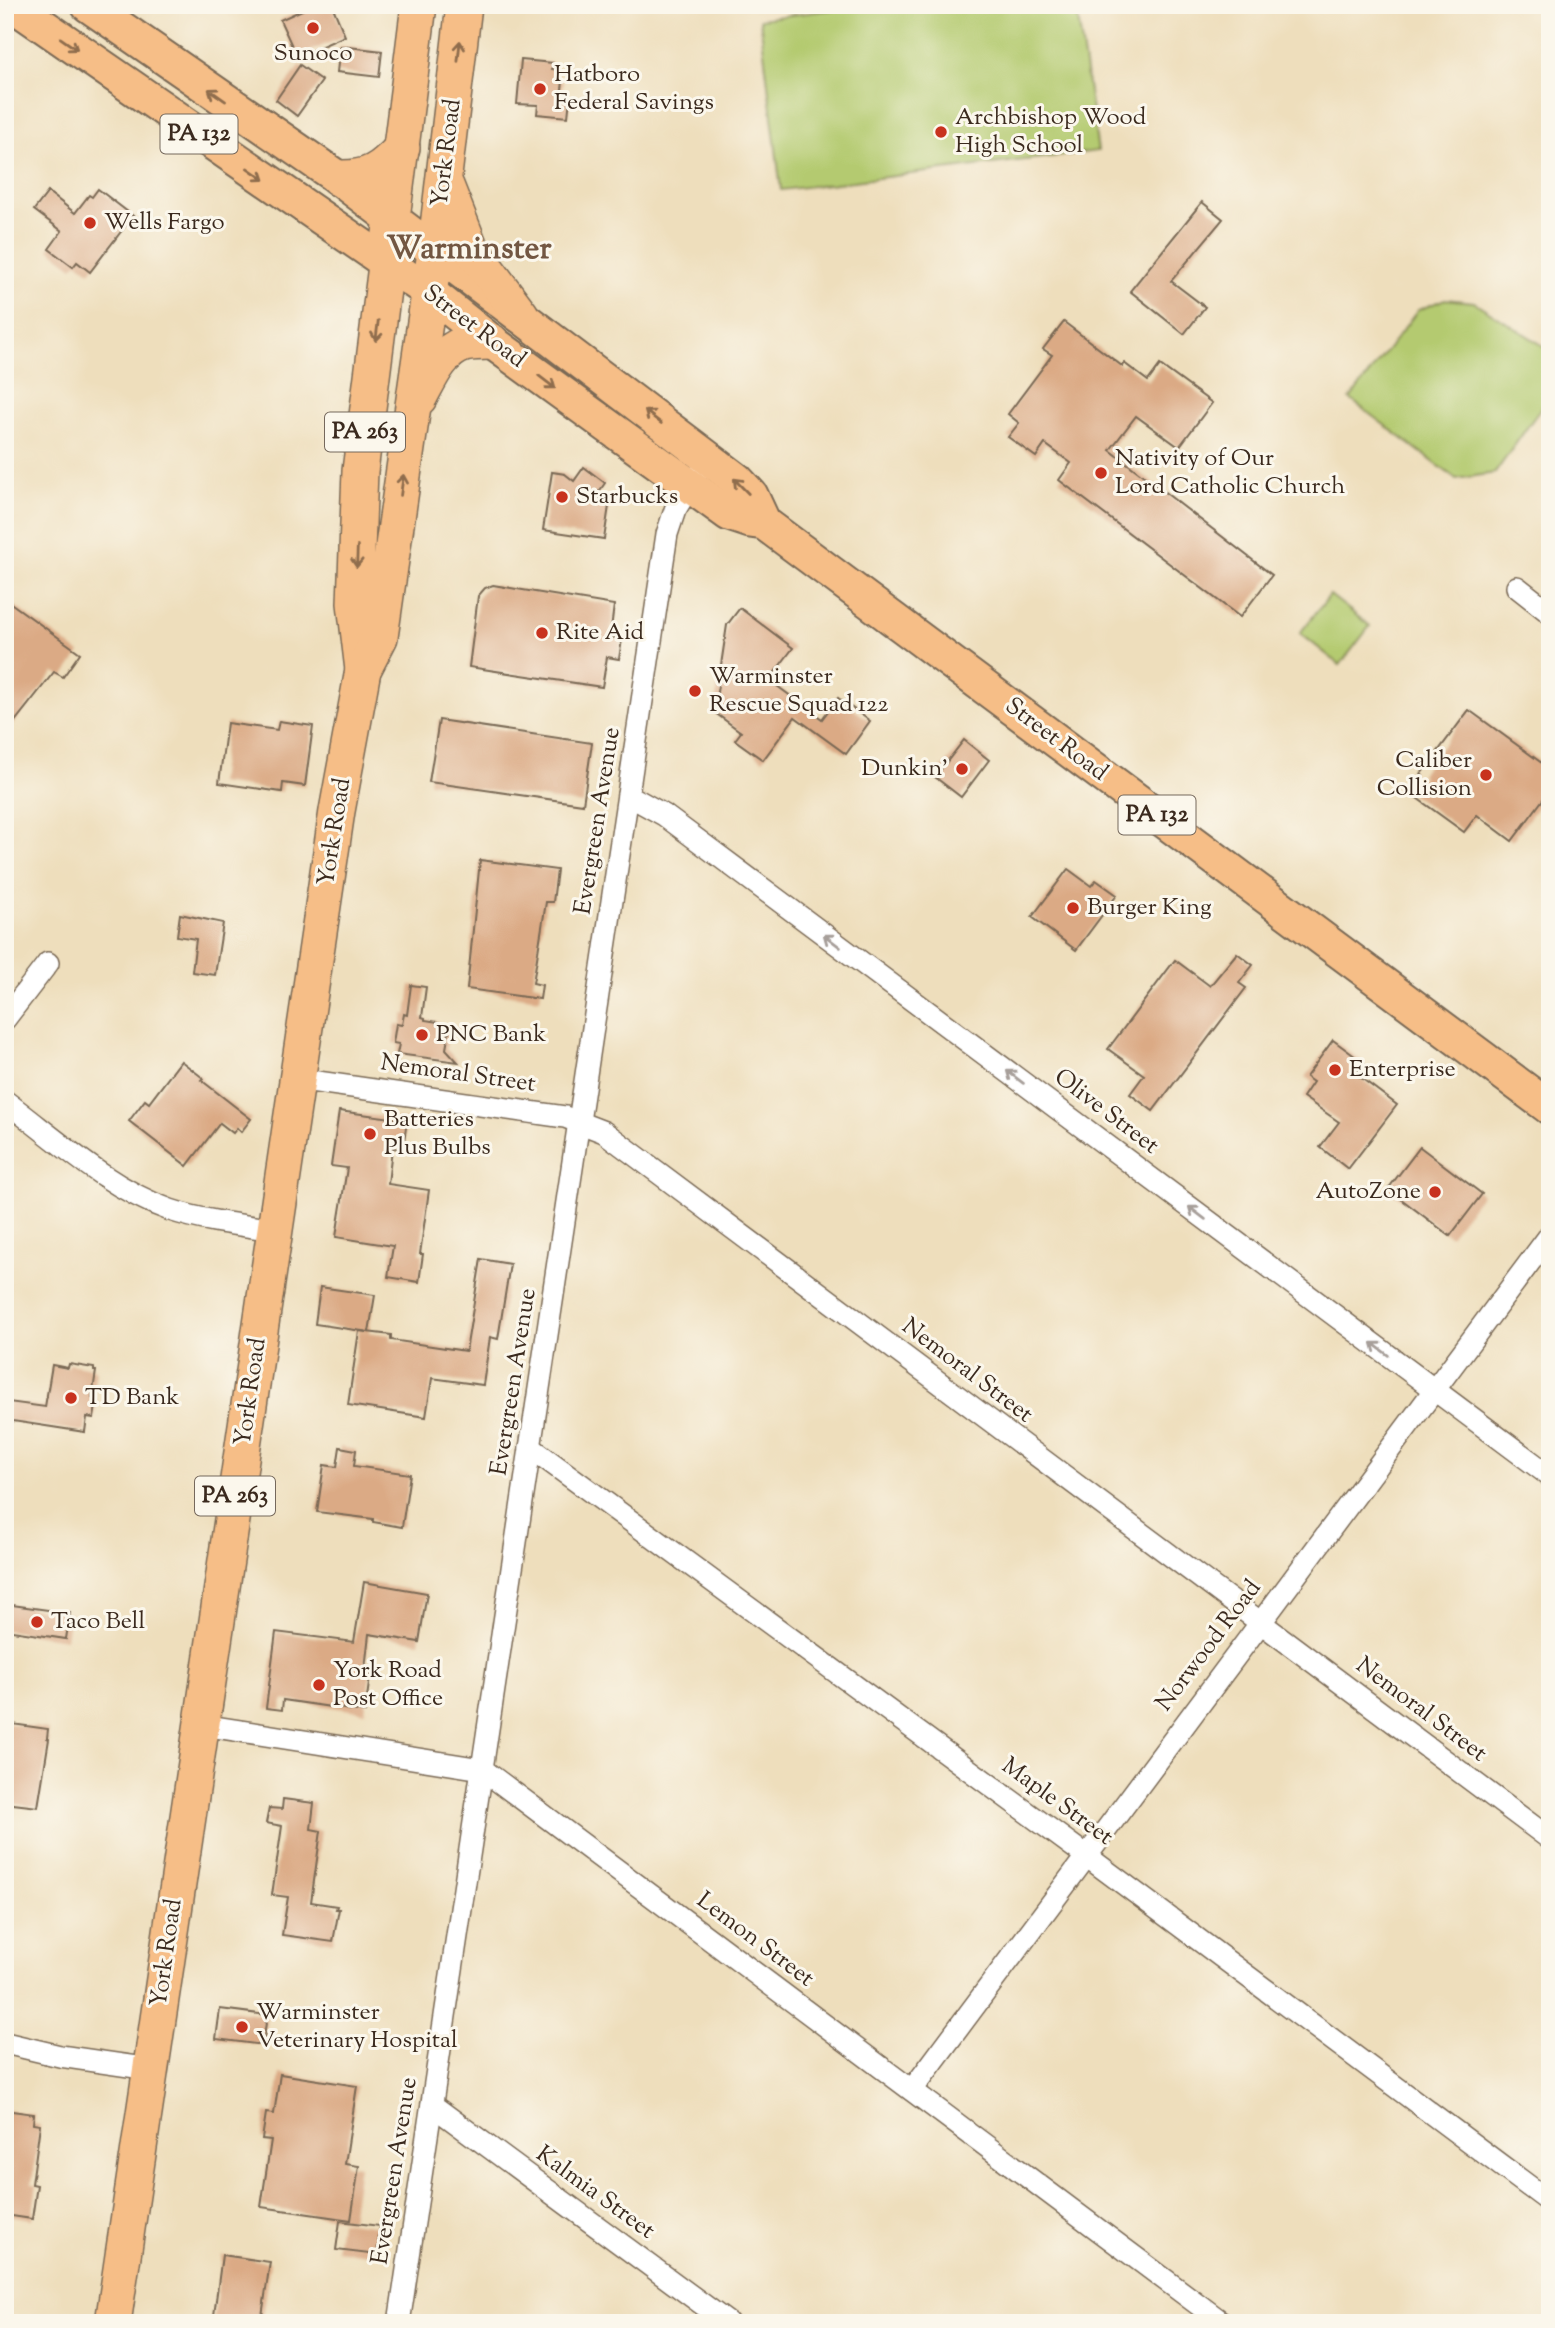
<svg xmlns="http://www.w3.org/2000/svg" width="1555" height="2328" font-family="'Sorts Mill Goudy',serif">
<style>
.green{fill:#b4ca6f;stroke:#787a46;stroke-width:2}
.building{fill:#dbaa85}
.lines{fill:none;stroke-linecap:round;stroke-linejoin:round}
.minor-casing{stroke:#7a6955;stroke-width:24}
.primary-casing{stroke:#7a6955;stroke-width:37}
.trunk-casing{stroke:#7a6955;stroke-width:38}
.minor{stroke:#fff;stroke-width:21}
.primary{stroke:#f6be87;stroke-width:33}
.trunk{stroke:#f6be87;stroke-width:35}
.oneway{stroke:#8f6d4d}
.oneway2{stroke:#a79f9a}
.poi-dot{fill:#c8321e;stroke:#fbf7ec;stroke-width:2.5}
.labels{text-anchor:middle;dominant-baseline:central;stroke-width:6;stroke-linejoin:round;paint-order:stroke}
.shield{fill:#fbf7ec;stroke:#75685c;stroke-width:2}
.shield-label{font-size:23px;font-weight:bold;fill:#3b2a1e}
.poi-label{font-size:24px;fill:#3b2a1e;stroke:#fbf7ec;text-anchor:start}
.street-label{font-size:24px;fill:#3b2a1e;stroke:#fbf7ec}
.district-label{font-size:32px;font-weight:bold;fill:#735742;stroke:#fbf7ec}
</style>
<rect width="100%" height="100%" fill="#fbf7ec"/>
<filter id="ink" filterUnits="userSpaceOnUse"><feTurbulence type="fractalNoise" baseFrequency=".0143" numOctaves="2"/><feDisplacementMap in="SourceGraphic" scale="14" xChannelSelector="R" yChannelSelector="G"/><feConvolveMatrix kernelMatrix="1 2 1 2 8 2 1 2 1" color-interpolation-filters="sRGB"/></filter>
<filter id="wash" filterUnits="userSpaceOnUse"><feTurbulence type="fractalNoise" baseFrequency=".00686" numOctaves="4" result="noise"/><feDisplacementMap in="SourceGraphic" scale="28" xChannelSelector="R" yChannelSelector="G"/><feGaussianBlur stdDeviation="1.57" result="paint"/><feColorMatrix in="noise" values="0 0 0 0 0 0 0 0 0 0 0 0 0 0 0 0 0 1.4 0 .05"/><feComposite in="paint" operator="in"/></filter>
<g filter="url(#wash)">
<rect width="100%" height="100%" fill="#eedebc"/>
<g class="green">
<polygon points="868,5 1076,5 1098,151 781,190 760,19"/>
<polygon points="1445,299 1474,302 1550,350 1550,395 1495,473 1456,479 1350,399 1418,310"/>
<polygon points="1330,595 1370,626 1340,665 1300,633"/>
</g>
<g id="blocks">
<g class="building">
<polygon points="313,5 332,5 345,36 297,57 280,20"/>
<polygon points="340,46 382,51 379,77 337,72"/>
<polygon points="521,60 553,63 552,69 558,70 557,80 563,81 561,98 570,98 568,117 537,114 538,105 517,104"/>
<polygon points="300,65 322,81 297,116 276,100"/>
<polygon points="98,189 133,216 90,272 77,262 73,267 49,249 62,231 34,210 48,192 75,213 89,195 92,197"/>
<polygon points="1202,202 1223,219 1171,281 1205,307 1184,334 1130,291"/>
<polygon points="1064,322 1122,366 1124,363 1148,381 1160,365 1212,403 1179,447 1136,416 1110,450 1272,575 1240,617 1059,480 1071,463 1045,444 1036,457 1008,437 1019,423 1008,414 1052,355 1043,349"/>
<polygon points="584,467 605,483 596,496 609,506 604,539 543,530 552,472 565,474 574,481"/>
<polygon points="493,585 614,605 610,637 622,639 619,659 607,657 602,687 469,667 478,596 485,588"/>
<polygon points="5,599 80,653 63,677 54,672 5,734"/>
<polygon points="740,608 793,648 769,680 822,719 838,698 870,721 846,754 795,717 763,760 735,740 741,732 714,712 727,625"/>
<polygon points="1469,710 1550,769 1550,790 1512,841 1477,815 1464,832 1410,793 1423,776 1421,774"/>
<polygon points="439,720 592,743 583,804 429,782"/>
<polygon points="279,721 313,726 305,786 283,783 282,792 219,783 227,723 277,730"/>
<polygon points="964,740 989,760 961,797 935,777"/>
<polygon points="480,860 557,870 553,902 546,902 533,983 542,985 540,999 467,989"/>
<polygon points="1068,869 1091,886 1096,880 1117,895 1076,950 1032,917"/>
<polygon points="180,914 223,923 215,975 192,972 196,939 177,936"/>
<polygon points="1237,953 1253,965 1239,983 1246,988 1153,1111 1130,1094 1144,1075 1108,1049 1175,960 1210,986"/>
<polygon points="411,985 426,987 422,1017 425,1018 425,1020 438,1022 437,1024 450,1026 446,1049 458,1062 397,1054 399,1044 393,1043 396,1024 402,1025 404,1014 407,1015"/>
<polygon points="1333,1040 1364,1063 1356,1074 1397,1105 1348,1169 1320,1147 1339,1122 1303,1097 1313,1082 1306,1077"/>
<polygon points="181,1061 203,1078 201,1080 251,1119 241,1132 237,1128 233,1133 220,1123 187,1166 129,1121 145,1100 149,1103"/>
<polygon points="339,1111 407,1120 403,1149 392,1148 388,1184 429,1190 420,1254 423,1254 419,1282 388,1277 393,1246 336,1237 347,1168 331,1166"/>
<polygon points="1420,1147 1482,1194 1450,1236 1388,1189"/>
<polygon points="481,1259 510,1264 498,1339 490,1337 483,1385 432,1378 426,1417 348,1405 359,1331 391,1335 391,1340 466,1351"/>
<polygon points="320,1287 375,1295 369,1332 315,1324"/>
<polygon points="69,1364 94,1368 94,1371 96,1371 92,1398 97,1399 94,1418 87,1417 85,1432 6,1420 9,1402 45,1407 52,1365 68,1368"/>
<polygon points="340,1447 356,1450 354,1466 410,1474 402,1527 373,1522 373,1519 317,1512 324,1465 337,1467"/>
<polygon points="364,1582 427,1593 419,1642 369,1634 365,1669 371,1669 365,1712 283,1700 282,1710 266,1708 276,1632 354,1642"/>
<polygon points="5,1604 70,1613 66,1639 5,1630"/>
<polygon points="5,1723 48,1729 47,1738 49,1739 38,1807 5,1803"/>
<polygon points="283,1799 314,1803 311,1829 321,1831 311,1902 337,1906 336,1909 339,1909 333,1942 282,1935 288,1897 272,1895 282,1826 266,1823 269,1808 282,1809"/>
<polygon points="220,2009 267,2015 263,2045 216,2039"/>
<polygon points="280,2074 357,2086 345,2164 359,2166 351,2220 261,2207 271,2140 262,2139 266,2113 274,2114"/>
<polygon points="5,2110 34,2114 33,2124 40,2125 32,2184 37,2185 32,2219 5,2215"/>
<polygon points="340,2221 380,2226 377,2255 336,2250"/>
<polygon points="222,2255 270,2262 261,2323 213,2323"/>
</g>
</g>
</g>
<g filter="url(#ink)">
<use href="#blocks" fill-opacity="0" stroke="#7a6955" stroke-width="2"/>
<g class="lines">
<defs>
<g id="minor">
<polyline points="1517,587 1550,613"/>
<polyline points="628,795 664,815 1550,1476"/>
<polyline points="5,1019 48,963"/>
<polyline points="296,1079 565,1117 604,1132 1550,1839"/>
<path d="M5 1101C57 1140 108 1188 170 1210 203 1221 240 1225 275 1230"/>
<polyline points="530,1447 1085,1855 1550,2202"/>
<polyline points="202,1725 482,1769 1223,2323"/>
<polyline points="5,2043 60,2056 150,2069"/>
<polyline points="912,2090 1550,1235"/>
<polyline points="432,2105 728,2323"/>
<polyline points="399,2323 667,534 675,510 696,476"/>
</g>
<g id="primary">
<polyline points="13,5 429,292 492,342 729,514 750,521 764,523 1550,1108"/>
<polyline points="88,5 338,178 737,480 751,495 764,523"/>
</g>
<g id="trunk">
<path d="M338 178C370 179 381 170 402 148"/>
<polyline points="446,186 470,247 521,315"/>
<path d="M419 398C430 378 441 351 464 344 473 342 483 342 492 342"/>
<polyline points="363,670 355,603 360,471 419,5"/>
<polyline points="113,2323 337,811 363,670 380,637 435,252 464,5"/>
</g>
</defs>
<use href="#minor" class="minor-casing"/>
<use href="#primary" class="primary-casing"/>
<use href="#trunk" class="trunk-casing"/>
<use href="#minor" class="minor"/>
<use href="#primary" class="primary"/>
<use href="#trunk" class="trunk"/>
</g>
<defs><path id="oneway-shaft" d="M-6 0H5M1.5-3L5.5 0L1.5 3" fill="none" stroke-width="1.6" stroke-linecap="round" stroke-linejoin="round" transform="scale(1.75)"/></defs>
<g class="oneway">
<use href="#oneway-shaft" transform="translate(69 44) rotate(35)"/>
<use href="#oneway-shaft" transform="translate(459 51) rotate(-84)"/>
<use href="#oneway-shaft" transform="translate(217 95) rotate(-145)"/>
<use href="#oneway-shaft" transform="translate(256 174) rotate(35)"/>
<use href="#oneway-shaft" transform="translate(377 331) rotate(97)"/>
<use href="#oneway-shaft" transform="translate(547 382) rotate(37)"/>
<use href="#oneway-shaft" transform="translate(653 417) rotate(-142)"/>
<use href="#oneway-shaft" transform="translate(402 485) rotate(-82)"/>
<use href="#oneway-shaft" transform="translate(741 486) rotate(-134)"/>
<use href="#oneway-shaft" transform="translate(357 557) rotate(92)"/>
</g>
<g class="oneway2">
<use href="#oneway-shaft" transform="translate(832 941) rotate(-143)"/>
<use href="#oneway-shaft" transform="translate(1015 1077) rotate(-143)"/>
<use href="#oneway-shaft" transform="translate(1197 1213) rotate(-143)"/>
<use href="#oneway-shaft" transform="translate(1380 1349) rotate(-143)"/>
</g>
</g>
<g class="poi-dot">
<circle cx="313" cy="28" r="7"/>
<circle cx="540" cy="89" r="7"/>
<circle cx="941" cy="132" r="7"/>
<circle cx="90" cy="223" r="7"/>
<circle cx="1101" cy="473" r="7"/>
<circle cx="562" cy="497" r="7"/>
<circle cx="542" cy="633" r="7"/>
<circle cx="695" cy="691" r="7"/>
<circle cx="962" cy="769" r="7"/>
<circle cx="1486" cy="775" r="7"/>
<circle cx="1073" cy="908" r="7"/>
<circle cx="422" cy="1035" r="7"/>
<circle cx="1335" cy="1070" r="7"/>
<circle cx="370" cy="1134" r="7"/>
<circle cx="1435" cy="1192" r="7"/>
<circle cx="71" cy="1398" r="7"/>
<circle cx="37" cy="1622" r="7"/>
<circle cx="319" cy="1685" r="7"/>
<circle cx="242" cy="2027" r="7"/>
</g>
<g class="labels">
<g class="shield">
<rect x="160.5" y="114.5" width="77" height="39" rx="5"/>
<rect x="325" y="412.5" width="80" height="39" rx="5"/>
<rect x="1118.5" y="795.5" width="77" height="39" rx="5"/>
<rect x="195" y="1476.5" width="80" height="39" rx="5"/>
</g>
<g class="shield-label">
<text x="199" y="134">PA 132</text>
<text x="365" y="432">PA 263</text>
<text x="1157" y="815">PA 132</text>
<text x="235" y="1496">PA 263</text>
</g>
<g class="poi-label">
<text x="313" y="54" text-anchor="middle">Sunoco</text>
<text x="554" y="75">Hatboro<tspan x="554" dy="28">Federal Savings</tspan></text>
<text x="955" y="118">Archbishop Wood<tspan x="955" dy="28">High School</tspan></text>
<text x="104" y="223">Wells Fargo</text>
<text x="1115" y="459">Nativity of Our<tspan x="1115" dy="28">Lord Catholic Church</tspan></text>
<text x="576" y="497">Starbucks</text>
<text x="556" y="633">Rite Aid</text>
<text x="709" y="677">Warminster<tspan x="709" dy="28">Rescue Squad 122</tspan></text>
<text x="1472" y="761" text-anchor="end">Caliber<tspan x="1472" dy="28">Collision</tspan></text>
<text x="948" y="769" text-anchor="end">Dunkin'</text>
<text x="1087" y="908">Burger King</text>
<text x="436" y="1035">PNC Bank</text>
<text x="1349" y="1070">Enterprise</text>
<text x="384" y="1120">Batteries<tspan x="384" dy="28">Plus Bulbs</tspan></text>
<text x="1421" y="1192" text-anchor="end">AutoZone</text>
<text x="85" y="1398">TD Bank</text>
<text x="51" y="1622">Taco Bell</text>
<text x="333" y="1671">York Road<tspan x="333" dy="28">Post Office</tspan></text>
<text x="256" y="2013">Warminster<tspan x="256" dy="28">Veterinary Hospital</tspan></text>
</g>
<g class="street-label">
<text transform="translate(447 153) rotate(-83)">York Road</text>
<text transform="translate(474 327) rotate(37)">Street Road</text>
<text transform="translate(1056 740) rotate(37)">Street Road</text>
<text transform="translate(598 821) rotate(-81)">Evergreen Avenue</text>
<text transform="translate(335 832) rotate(-81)">York Road</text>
<text transform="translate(458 1074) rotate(8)">Nemoral Street</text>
<text transform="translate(1106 1112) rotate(37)">Olive Street</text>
<text transform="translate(967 1371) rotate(37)">Nemoral Street</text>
<text transform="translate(514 1382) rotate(-81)">Evergreen Avenue</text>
<text transform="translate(251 1392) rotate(-82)">York Road</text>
<text transform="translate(1209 1646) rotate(-53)">Norwood Road</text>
<text transform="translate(1421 1710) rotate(37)">Nemoral Street</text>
<text transform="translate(1057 1802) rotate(36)">Maple Street</text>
<text transform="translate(755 1940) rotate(37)">Lemon Street</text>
<text transform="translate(167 1953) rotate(-82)">York Road</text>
<text transform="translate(395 2171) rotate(-81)">Evergreen Avenue</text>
<text transform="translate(595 2193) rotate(36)">Kalmia Street</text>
</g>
<g class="district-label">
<text x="469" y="250">Warminster</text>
</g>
</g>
<rect width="1555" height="2328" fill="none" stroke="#fbf7ec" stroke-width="28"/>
</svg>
